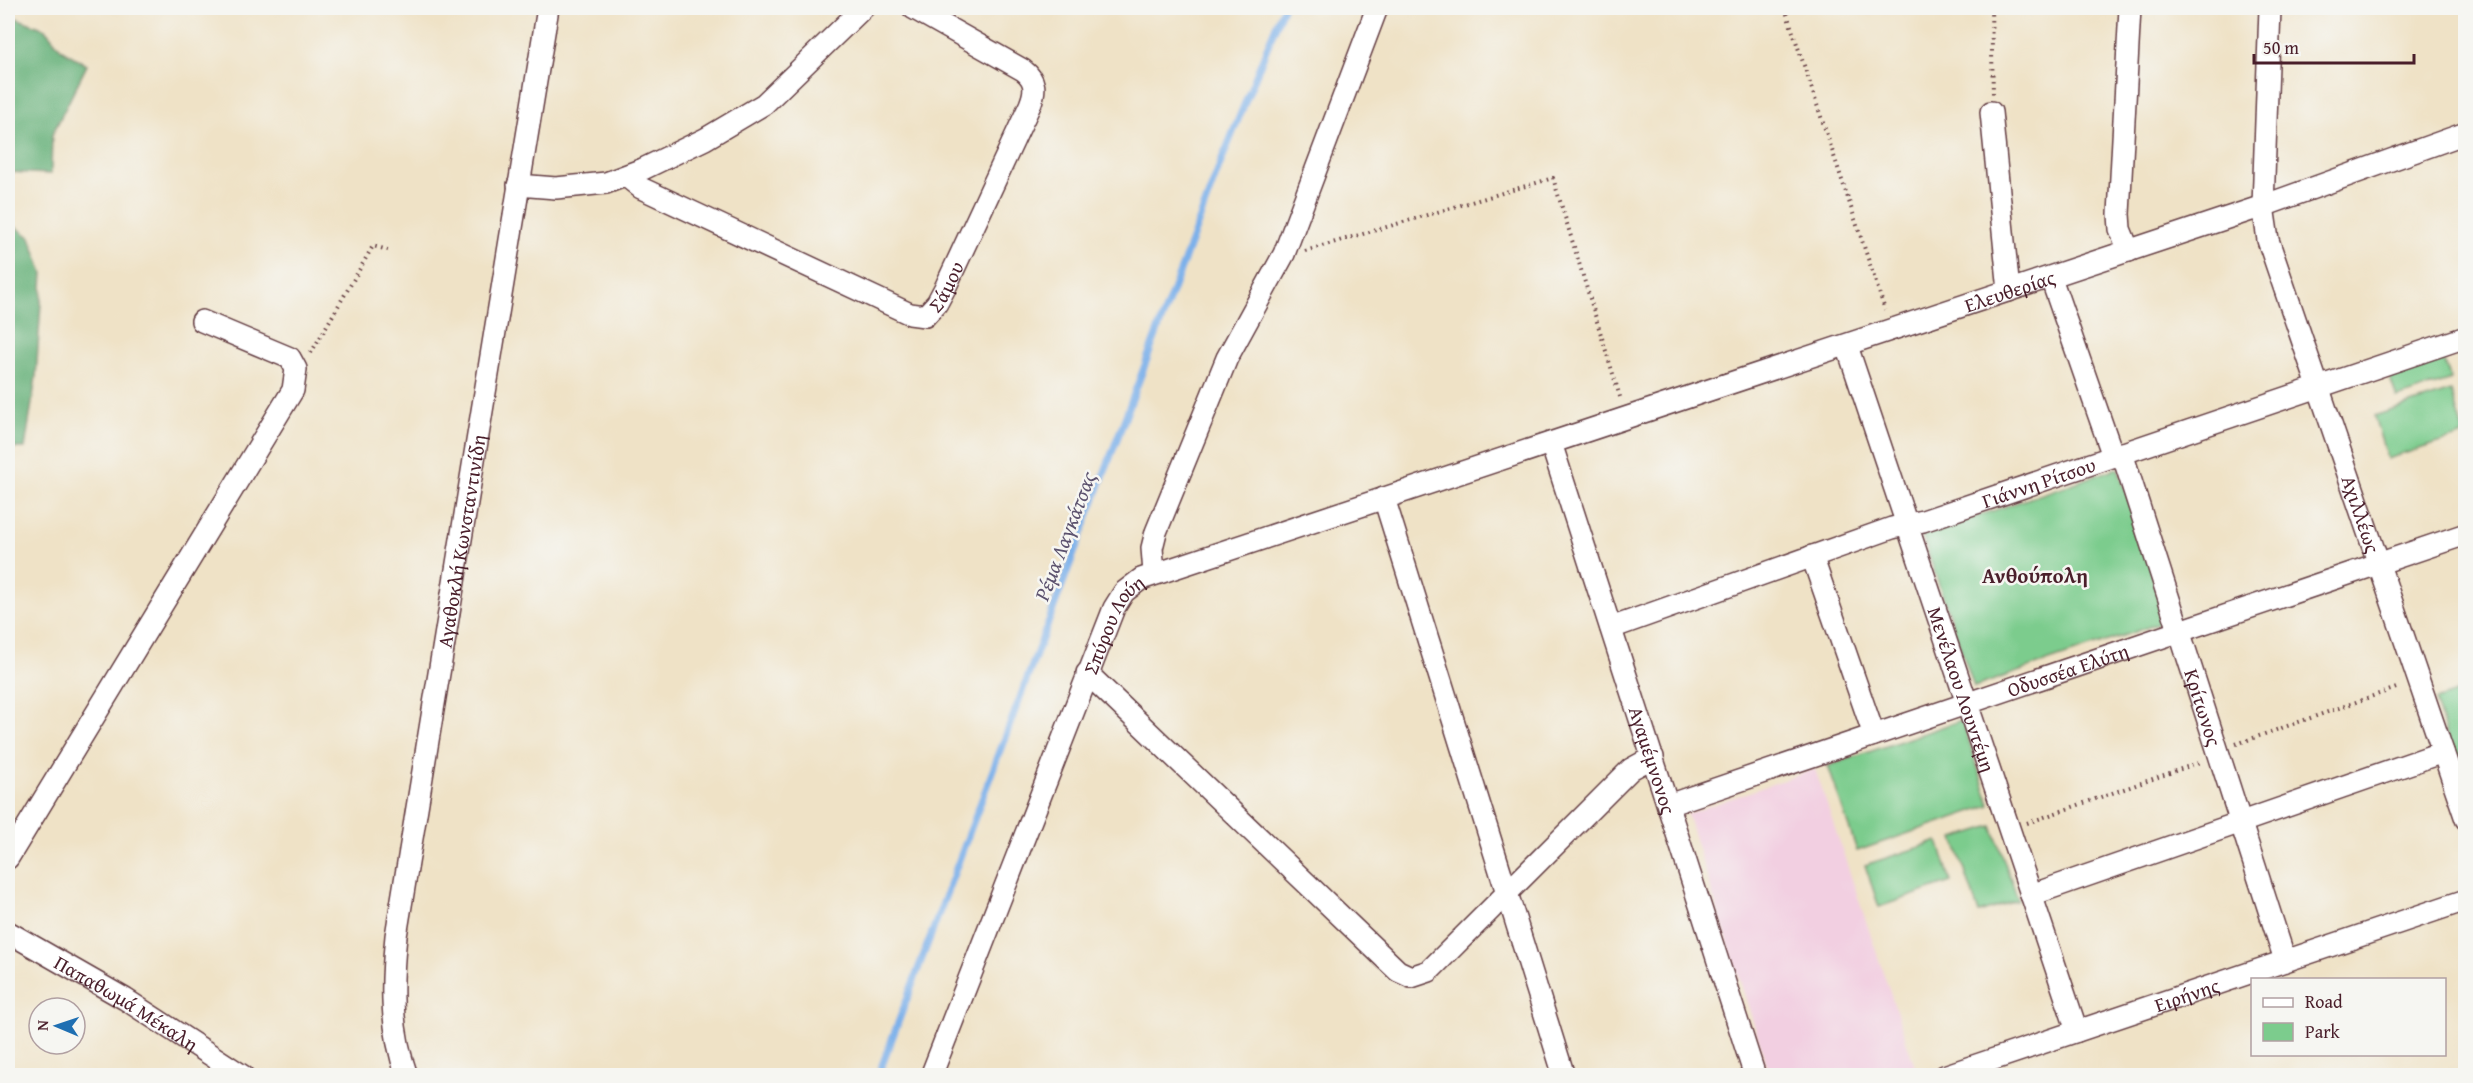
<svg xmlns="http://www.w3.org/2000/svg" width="2473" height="1083" font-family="'Gentium Book Plus',serif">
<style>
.built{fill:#f2cfe1}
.green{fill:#7ccc8d;stroke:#63765c;stroke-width:1.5}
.forest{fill:#65b078;stroke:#586852;stroke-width:1.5}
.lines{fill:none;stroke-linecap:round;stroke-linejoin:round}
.stream{stroke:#7cb0ea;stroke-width:7}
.minor-casing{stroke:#633c42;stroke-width:24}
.path{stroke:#633c42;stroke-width:4;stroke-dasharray:1.5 4.5;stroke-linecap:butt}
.minor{stroke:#fff;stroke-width:21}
.labels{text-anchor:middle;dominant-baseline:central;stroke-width:5;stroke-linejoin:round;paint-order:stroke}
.street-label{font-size:20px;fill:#4a1f2b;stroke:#f6f6f2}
.water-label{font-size:21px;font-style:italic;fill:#5c526e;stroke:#f6f6f2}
.neighbourhood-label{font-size:21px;font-weight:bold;fill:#4a1f2b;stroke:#f6f6f2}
</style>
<rect width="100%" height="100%" fill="#f6f6f2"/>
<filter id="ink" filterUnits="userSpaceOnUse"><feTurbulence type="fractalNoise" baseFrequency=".0167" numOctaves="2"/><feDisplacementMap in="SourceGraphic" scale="12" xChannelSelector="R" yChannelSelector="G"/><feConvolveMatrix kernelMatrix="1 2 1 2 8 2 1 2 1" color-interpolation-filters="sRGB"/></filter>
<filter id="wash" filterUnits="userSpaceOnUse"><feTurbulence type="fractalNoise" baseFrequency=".008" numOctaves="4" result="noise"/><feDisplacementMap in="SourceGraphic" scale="24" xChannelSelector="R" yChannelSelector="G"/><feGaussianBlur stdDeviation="1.35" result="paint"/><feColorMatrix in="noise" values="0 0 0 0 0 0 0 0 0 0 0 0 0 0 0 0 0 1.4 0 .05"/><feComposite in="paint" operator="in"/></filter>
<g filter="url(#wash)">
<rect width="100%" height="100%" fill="#efe2c6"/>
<polygon class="built" points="1815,769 1916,1070 1898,1075 1770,1075 1687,814"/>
<g class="green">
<polygon points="2442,354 2451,380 2397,398 2388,372"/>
<polygon points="2451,391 2464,435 2387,459 2374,416"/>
<polygon points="2118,468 2169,620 1974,687 1922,535"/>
<polygon points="2465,690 2465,790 2435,700"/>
<polygon points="1962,720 1990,805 1857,851 1828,766"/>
<polygon points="1992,826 2018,900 1979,913 1954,838"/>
<polygon points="1938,841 1951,882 1879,907 1865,865"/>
</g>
<g class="forest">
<polygon points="16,18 45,29 62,50 87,65 52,135 51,174 8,172 8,26"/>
<polygon points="8,222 30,237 43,273 36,377 25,448 8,448"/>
</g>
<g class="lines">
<polyline class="stream" points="878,1076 1221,162 1283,8"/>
</g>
</g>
<g filter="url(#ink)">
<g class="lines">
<defs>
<g id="minor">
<path id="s1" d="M2270 8 2263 206 2268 240 2466 819"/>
<polyline points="1991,112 2009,291"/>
<path id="s2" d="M626 176 641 188 910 314 925 316 937 303 946 286 1030 105C1036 90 1036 80 1023 70L913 8"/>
<polyline points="518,185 556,188 606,183 643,169 705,139 764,104 863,8"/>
<polyline points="2129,251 2120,229 2119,214 2130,8"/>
<polyline points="2051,278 2113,456"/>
<path id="s3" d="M1847 346 2077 1031"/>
<path id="s4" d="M1551 443 1755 1076"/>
<path id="s5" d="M2122 453 2285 960"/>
<polyline points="1384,498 1564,1076"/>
<polyline points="1812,556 1874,735"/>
<polyline points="1154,573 1152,548 1156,532 1227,358 1284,254 1377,8"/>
<path id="s6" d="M1611 628 1892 528 1923 521 2466 337"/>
<polyline points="1087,673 1398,971 1411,977 1429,971 1631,769 1653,757"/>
<path id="s7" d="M1668 805 2466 534"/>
<polyline points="8,858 293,390 296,369 290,358 202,321"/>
<polyline points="2031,895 2443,752"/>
<path id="s8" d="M8 932 125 999 243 1076"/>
<path id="s9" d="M407 1076C390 1029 391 984 396 936L548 8"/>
<path id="s10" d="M931 1076 1114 608 1124 592 1141 579 2263 206 2466 133"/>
<path id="s11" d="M1944 1076 2466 900"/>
</g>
</defs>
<use href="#minor" class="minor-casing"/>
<g class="path">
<polyline points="1785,8 1885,310"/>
<polyline points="1991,8 1993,94"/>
<polyline points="1305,251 1553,178 1621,400"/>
<polyline points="311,353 373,246 388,250"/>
<polyline points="2236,744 2399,687"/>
<polyline points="2027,823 2201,762"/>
</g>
<use href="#minor" class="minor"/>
</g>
</g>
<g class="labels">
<g class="street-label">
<text stroke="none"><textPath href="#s2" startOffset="368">Σάμου</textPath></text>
<text stroke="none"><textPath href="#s10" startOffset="1458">Ελευθερίας</textPath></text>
<text stroke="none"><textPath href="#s6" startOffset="452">Γιάννη Ρίτσου</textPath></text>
<text stroke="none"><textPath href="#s1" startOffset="522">Αχιλλέως</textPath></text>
<text stroke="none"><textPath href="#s9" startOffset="542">Αγαθοκλή Κωνσταντινίδη</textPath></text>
<text stroke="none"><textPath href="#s10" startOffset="488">Σπύρου Λούη</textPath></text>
<text stroke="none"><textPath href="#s7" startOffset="422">Οδυσσέα Ελύτη</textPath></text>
<text stroke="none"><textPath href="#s3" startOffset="362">Μενέλαου Λουντέμη</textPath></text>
<text stroke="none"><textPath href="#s5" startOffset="267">Κρίτωνος</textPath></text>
<text stroke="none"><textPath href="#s4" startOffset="333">Αγαμέμνονoς</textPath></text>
<text stroke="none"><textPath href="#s11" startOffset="256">Ειρήνης</textPath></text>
<text stroke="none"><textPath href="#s8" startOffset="138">Παπαθωμά Μέκαλη</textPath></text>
</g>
<g class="water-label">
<text transform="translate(1065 536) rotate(-69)">Ρέμα Λαγκάτσας</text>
</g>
<g class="neighbourhood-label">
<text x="2035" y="575">Ανθούπολη</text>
</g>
</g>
<rect width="2473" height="1083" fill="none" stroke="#f6f6f2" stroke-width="30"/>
<rect x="2251" y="978" width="195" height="78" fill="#f6f6f2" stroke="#b1a0a2" stroke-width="1.5"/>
<rect x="2263" y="998" width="30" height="9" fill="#ffffff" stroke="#b1a0a2" stroke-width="1.5"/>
<text x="2305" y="1008" font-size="18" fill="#4a1f2b">Road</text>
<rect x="2263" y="1023" width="30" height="18" fill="#7ccc8d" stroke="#b1a0a2" stroke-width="1.5"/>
<text x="2305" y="1038" font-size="18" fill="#4a1f2b">Park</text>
<g transform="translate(57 1026) rotate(272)"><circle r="28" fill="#f6f6f2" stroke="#b1a0a2" stroke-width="1.5"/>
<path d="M0-4.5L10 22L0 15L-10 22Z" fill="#1f6fb2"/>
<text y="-9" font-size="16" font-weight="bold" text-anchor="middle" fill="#4a1f2b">N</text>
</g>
<path d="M2254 54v9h160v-9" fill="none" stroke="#4a1f2b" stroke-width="3"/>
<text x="2263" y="54" font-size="18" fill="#4a1f2b" stroke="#f6f6f2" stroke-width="4.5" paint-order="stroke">50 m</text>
</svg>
